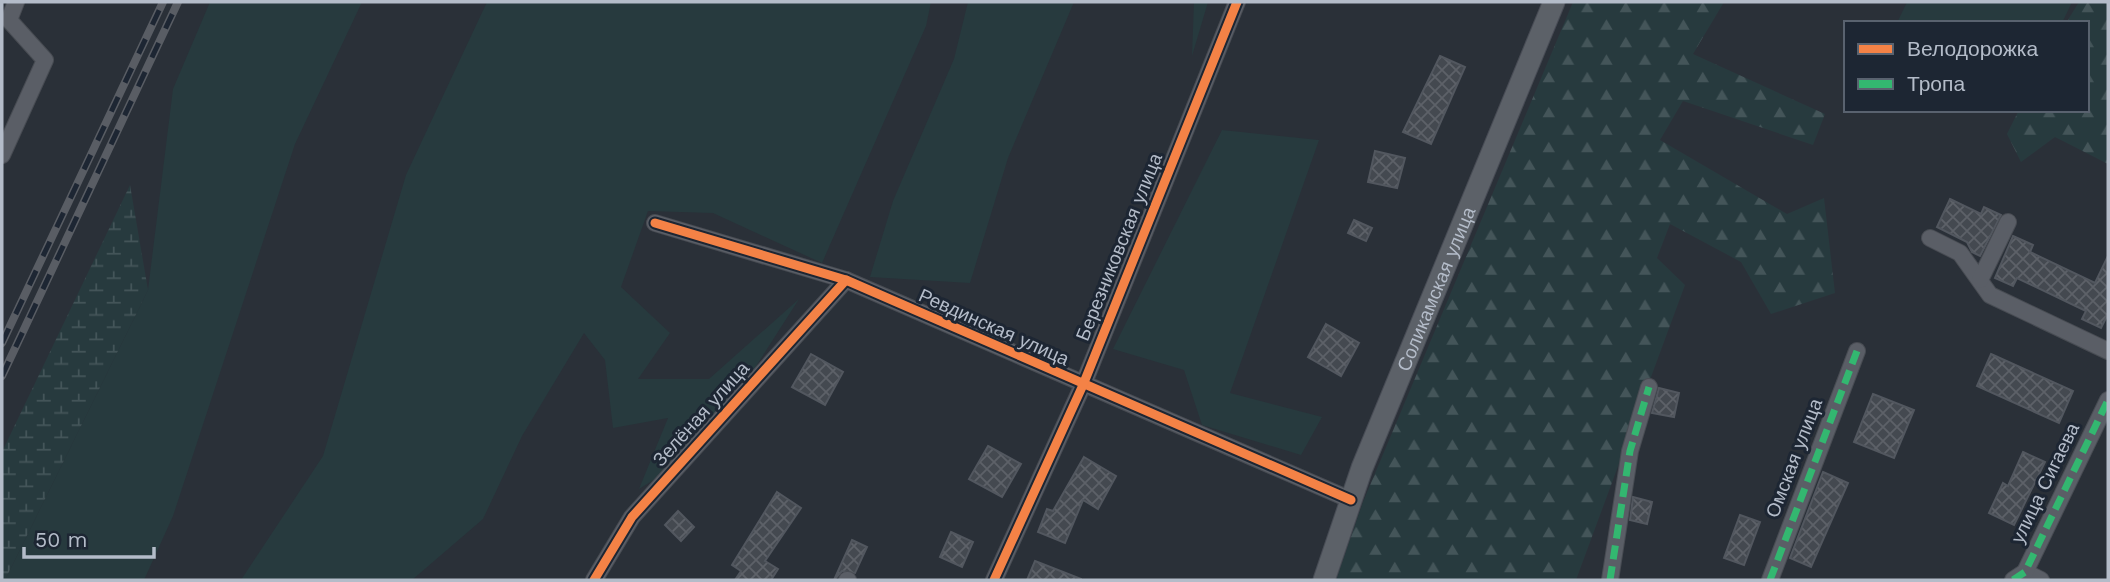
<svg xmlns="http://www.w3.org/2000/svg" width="2110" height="582" font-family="'Work Sans',sans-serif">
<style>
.grass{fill:#273a3e}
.forest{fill:url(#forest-firs)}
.wetland{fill:url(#wetland-marsh)}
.building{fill:url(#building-cross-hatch);stroke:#52575f;stroke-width:2}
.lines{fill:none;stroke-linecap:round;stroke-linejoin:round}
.minor-casing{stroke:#484c53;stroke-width:18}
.major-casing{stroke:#484c55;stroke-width:23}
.minor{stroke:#5a5e66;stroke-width:16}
.major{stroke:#5c6168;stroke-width:21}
.rail-casing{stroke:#595d64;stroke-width:8}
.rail{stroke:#1d2633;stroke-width:5;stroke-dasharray:16;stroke-linecap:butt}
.quiet{stroke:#33b770;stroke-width:7;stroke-dasharray:14 7;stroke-linecap:butt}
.cycleway-casing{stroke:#1d2633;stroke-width:13}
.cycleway{stroke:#f48246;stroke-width:9}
.labels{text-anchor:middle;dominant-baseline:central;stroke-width:6;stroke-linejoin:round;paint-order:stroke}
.street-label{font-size:19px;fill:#b4bcc9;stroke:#1d2633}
</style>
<defs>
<pattern id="forest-firs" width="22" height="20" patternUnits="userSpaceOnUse" patternTransform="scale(1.75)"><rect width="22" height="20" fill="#273a3e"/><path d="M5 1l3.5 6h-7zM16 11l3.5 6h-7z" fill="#445559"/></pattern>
<pattern id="wetland-marsh" width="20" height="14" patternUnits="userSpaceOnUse" patternTransform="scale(1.75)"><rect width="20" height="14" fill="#273a3e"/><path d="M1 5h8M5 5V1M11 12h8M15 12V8" fill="none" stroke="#445559"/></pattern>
<pattern id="building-cross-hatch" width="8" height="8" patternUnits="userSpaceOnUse" patternTransform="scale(1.75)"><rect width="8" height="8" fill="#444950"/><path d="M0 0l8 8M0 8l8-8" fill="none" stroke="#5d6168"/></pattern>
</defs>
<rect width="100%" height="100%" fill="#2a3038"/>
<g class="grass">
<polygon points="210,2 362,2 295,144 173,516 144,580 5,580 148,290 173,89"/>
<polygon points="487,2 931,2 926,26 822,263 713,213 648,211 621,287 670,333 638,379 709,379 799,299 735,399 676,466 639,489 668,418 613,428 605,360 584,333 522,436 483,519 412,580 241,580 323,456 406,175"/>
<polygon points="968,2 1074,2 1008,158 970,283 870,277 893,201 954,59"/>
<polygon points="1194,2 1208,2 1192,56"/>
<polygon points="1907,2 2072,2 2062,23 1897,23"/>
<polygon points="1222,130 1319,140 1230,393 1322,417 1301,455 1202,425 1184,370 1113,349"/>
</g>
<g class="forest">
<polygon points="1573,2 1724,2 1693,54 1825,114 1813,145 1683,101 1660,140 1787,214 1824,198 1835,293 1771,314 1741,262 1670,224 1657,258 1685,285 1576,580 1336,580 1363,502"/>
<polygon points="2079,2 2108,2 2108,164 2055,137 2021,162 2007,134 2019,110 2087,110 2087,23 2066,23"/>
</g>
<polygon class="wetland" points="130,185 148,290 5,580 2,580 2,452"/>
<g class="building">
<polygon points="1440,56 1465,67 1431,144 1403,132"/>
<polygon points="1375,151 1405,158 1397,188 1368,182"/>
<polygon points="1950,199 1981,214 1984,207 2001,215 1980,256 1972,252 1967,242 1937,227"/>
<polygon points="1354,220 1372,228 1366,241 1348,233"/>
<polygon points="2013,236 2033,245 2030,252 2095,283 2108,256 2108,314 2101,328 2082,319 2086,311 2017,278 2013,286 1995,278"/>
<polygon points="1326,324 1359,343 1341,376 1308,357"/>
<polygon points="811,354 843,372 825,405 792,387"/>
<polygon points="1991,354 2073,391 2059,423 1977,386"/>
<polygon points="1659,388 1679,393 1674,417 1652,413"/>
<polygon points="1873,394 1914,410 1894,458 1854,442"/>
<polygon points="988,446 1021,464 1002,497 969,479"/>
<polygon points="2023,452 2045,462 2014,525 1989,513 2003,483 2008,486"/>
<polygon points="1084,457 1116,476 1098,509 1083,500 1065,543 1038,532 1047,509 1053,511"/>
<polygon points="1823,472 1848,483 1811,567 1790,558"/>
<polygon points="777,492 801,508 765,561 778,569 771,580 735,580 741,571 732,565"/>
<polygon points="1633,497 1652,502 1647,524 1630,520"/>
<polygon points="678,511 694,527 681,541 665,525"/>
<polygon points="1740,515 1760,522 1744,565 1724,558"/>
<polygon points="951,532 973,542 962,567 940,557"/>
<polygon points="852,540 867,547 855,573 842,571 834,580"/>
<polygon points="1035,561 1081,579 1081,580 1027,580"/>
</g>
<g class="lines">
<defs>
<g id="minor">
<polyline points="2,155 45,60 9,20 16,2"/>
<polyline points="655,223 846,280 1351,500"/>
<polyline points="1930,238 1960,253 1990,295 2108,351"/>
<polyline points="1980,280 2008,222"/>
<polyline points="2025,572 2041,580"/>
<polyline points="594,580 632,517 846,280"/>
<polyline points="847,580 848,580"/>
<polyline points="994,580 1083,385 1237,2"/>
<polyline points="1610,580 1630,451 1649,387"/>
<polyline points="1770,580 1857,351"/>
<polyline points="2013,580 2025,572 2108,400"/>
</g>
<g id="major">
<path id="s1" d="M1324 580 1362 468 1554 2"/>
</g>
</defs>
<use href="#minor" class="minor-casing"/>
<use href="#major" class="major-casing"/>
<use href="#minor" class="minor"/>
<use href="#major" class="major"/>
<defs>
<g id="rail">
<polyline points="2,343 163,2"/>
<polyline points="2,376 178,2"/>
</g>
</defs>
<use href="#rail" class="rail-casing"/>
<use href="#rail" class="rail"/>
<g class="quiet">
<polyline points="1610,580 1630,451 1649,387"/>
<polyline points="1770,580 1857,351"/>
<polyline points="2013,580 2025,572 2108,400"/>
</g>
<defs>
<g id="cycleway">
<polyline points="655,223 846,280 1351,500"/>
<polyline points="594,580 632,517 846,280"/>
<polyline points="994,580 1083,385 1237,2"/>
</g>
</defs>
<use href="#cycleway" class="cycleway-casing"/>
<use href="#cycleway" class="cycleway"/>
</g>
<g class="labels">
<g class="street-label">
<text transform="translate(1119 247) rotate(-68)">Березниковская улица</text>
<text stroke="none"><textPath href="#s1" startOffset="312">Соликамская улица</textPath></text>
<text transform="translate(994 327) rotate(24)">Ревдинская улица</text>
<text transform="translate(701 414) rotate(-48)">Зелёная улица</text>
<text transform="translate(1794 458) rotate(-69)">Омская улица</text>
<text transform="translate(2045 483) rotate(-64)">улица Сигаева</text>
</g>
</g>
<rect width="2110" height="582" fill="none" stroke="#b4bcc9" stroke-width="7"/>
<rect x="1844" y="21" width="245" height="91" fill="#1d2633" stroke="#59626f" stroke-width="2"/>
<rect x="1858" y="44" width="35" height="10" fill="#f48246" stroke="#59626f" stroke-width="2"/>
<text x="1907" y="56" font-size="21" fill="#b4bcc9">Велодорожка</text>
<rect x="1858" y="79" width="35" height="10" fill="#33b770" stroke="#59626f" stroke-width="2"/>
<text x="1907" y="91" font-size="21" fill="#b4bcc9">Тропа</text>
<path d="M24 547v10h130v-10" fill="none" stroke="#b4bcc9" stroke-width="3.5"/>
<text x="35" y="547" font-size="21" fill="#b4bcc9" stroke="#1d2633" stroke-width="5" paint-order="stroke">50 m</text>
</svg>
